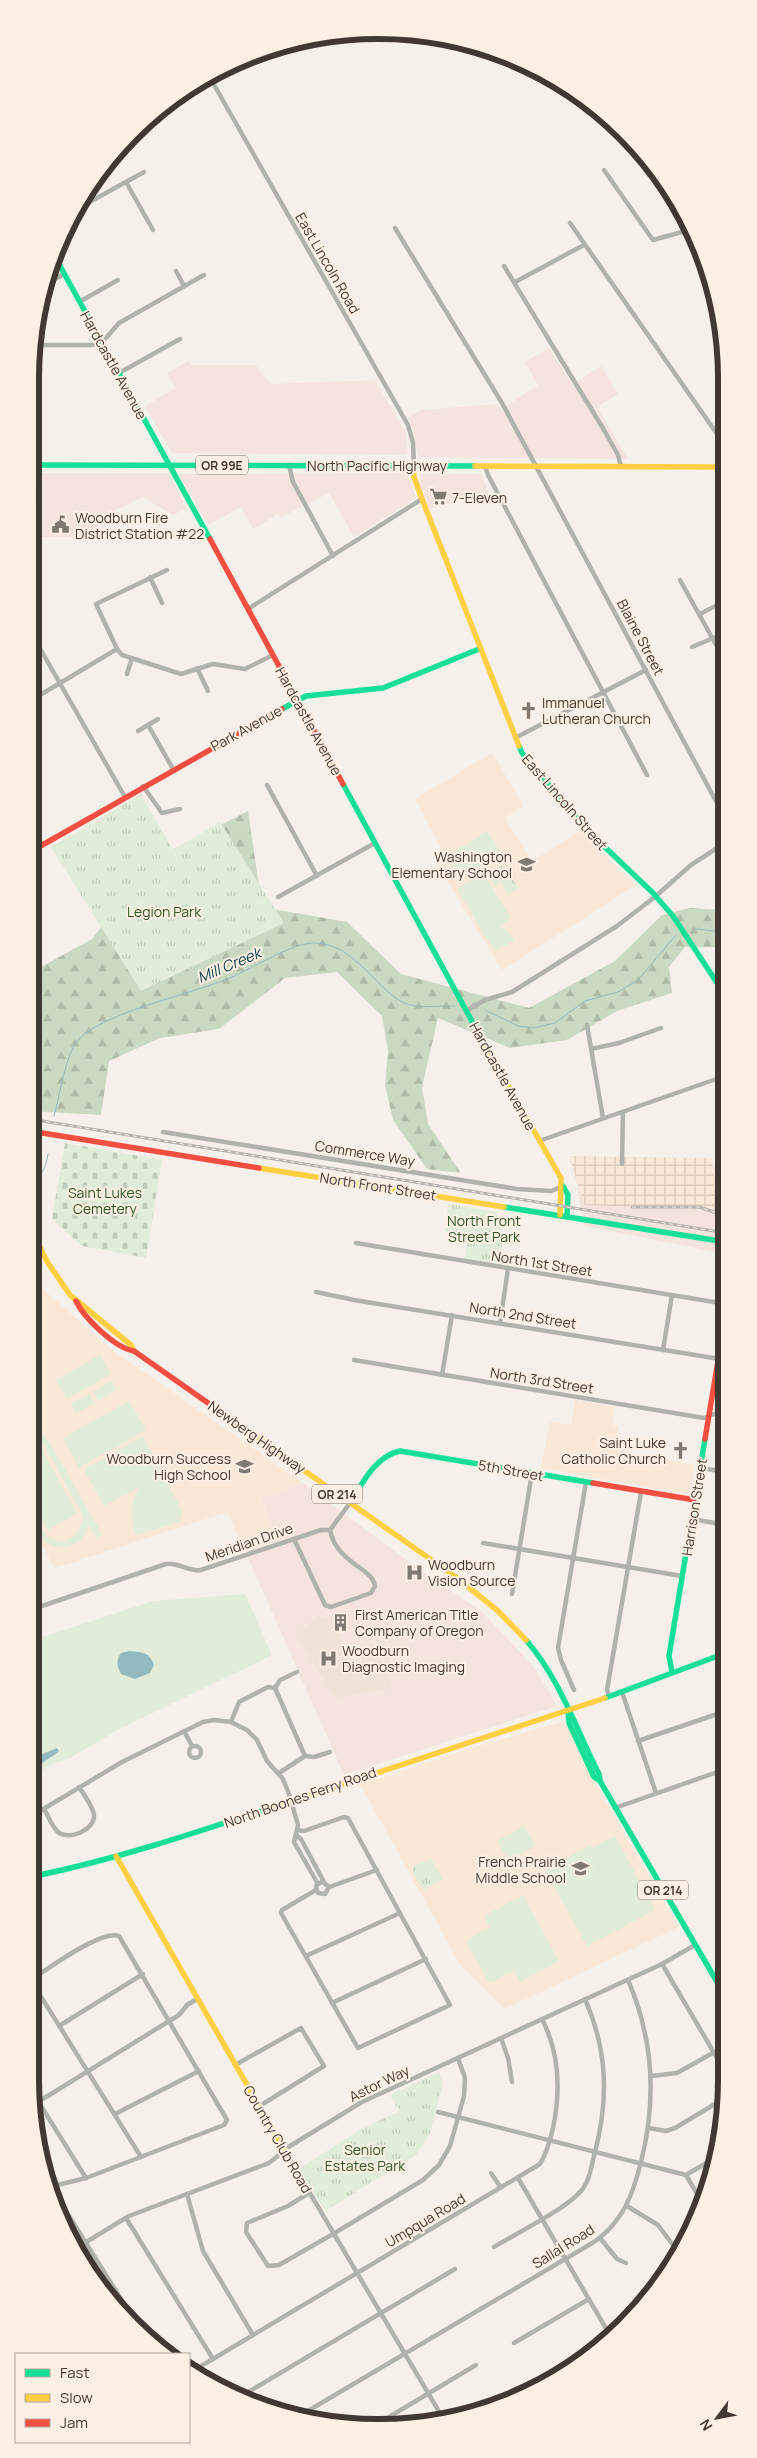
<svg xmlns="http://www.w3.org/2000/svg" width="757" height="2458" font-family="Manrope,sans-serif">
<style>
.commercial{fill:#f5e4dd}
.industrial{fill:url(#industrial-grid)}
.built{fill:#f9e7d7}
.medical{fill:#f0e2d7}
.grass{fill:#e1edd9}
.forest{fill:url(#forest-firs)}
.cemetery{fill:url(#cemetery-stones)}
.park{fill:url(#park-tufts)}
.water{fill:#93babf}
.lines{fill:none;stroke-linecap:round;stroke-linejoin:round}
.stream{stroke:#93babf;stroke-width:1}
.street{stroke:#b0b2ac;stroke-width:4.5}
.fast{stroke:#16e098;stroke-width:5.5}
.slow{stroke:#ffcf43;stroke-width:5.5}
.jam{stroke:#f24e42;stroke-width:5.5}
.rail-casing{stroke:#b5b4ae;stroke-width:3}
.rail{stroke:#fcefe4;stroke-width:1;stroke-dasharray:4;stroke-linecap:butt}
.labels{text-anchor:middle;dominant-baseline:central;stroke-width:4;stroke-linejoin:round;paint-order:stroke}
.shield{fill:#fcefe4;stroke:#797067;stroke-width:1}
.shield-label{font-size:12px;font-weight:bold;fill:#413931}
.street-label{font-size:14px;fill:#413931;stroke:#fcefe4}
.poi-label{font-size:14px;fill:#413931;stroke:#fcefe4;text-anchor:start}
.park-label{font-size:14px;fill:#2c5725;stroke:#fcefe4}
.water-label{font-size:15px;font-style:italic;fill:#10454d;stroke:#fcefe4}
.rim{fill:none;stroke:#413931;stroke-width:6}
</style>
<defs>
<pattern id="industrial-grid" width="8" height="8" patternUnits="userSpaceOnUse" patternTransform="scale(1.25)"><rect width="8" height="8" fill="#f9e7d7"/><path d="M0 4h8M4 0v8" fill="none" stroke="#d7c7b9"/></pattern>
<pattern id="forest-firs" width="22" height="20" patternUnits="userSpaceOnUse" patternTransform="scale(1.25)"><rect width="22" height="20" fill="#cad9c1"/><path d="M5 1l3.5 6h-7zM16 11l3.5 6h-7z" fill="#afbba6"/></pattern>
<pattern id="cemetery-stones" width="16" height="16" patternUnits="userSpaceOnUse" patternTransform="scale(1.25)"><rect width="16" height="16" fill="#e1edd9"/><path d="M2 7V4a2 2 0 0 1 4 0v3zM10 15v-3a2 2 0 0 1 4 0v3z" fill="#c2ccbb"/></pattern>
<pattern id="park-tufts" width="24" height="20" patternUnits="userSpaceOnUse" patternTransform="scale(1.25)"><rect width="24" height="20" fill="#e1edd9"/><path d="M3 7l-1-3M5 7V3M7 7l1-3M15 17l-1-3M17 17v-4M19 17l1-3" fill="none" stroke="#c2ccbb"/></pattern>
</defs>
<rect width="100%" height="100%" fill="#f6f0ea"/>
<g class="commercial">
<polygon points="549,348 572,384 601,366 618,394 597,407 628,459 418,457 413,429 408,418 421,410 497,404 501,409 538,385 525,362"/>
<polygon points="189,361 191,365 256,365 263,376 272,384 375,380 406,433 408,453 405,455 172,453 145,406 176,388 167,373"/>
<polygon points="30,473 168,473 187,508 173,515 143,497 95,520 104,537 30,537"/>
<polygon points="408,473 416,498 354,537 329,493 280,518 278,514 253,529 241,507 208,525 179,474"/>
<polygon points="420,474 481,474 489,494 430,508 421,486"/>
<polygon points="725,1167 726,1254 584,1226 574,1171"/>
<polygon points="303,1483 409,1562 482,1612 534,1667 557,1706 344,1775 245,1551 276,1539 261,1497"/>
</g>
<polygon class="industrial" points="569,1156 712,1158 716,1210 585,1205"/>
<g class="built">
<polygon points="490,754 494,755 523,806 505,818 532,861 580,831 636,885 502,970 438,866 444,853 415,799"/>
<polygon points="30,1278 111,1349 303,1483 261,1498 276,1539 245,1551 227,1512 55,1568 30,1525"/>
<polygon points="575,1400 615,1407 612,1425 619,1426 615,1450 695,1465 689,1495 541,1468 550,1422 571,1425"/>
<polygon points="562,1722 570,1730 583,1762 679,1927 504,2009 461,1966 359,1782 382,1778 468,1749"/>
</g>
<polygon class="medical" points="318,1616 327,1619 333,1616 348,1663 380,1652 391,1688 336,1698 296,1636"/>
<g class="grass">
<polygon points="487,831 501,853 460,879 446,857"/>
<polygon points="483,873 511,918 499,926 506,929 515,940 496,951 481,931 482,930 457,889"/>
<polygon points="100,1355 111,1374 67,1399 56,1380"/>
<polygon points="112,1381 117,1390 98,1401 93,1392"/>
<polygon points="90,1394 95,1403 76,1413 71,1404"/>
<polygon points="129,1401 146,1430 79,1468 63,1438"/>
<path d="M30 1431 44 1436 50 1443 102 1534 97 1538 89 1526C72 1565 30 1546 30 1508 35 1517 39 1529 47 1535 63 1550 82 1535 83 1516L45 1447 40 1441 30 1437Z"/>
<path d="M143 1436 182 1511 179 1522 135 1535C130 1518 129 1502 140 1487L104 1506 84 1469Z"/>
<polygon points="40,1446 77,1513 48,1530 30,1499 30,1452"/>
<polygon points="245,1594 272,1655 120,1729 68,1759 52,1764 30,1777 30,1641 153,1601"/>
<polygon points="524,1826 536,1845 509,1861 497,1841"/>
<polygon points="615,1836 655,1910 587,1946 545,1870 590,1845 592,1848"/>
<polygon points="523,1895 559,1961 520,1982 514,1970 493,1982 488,1981 466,1942 476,1934 490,1928 484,1916"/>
</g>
<polygon class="forest" points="248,811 262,907 347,922 401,974 529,1008 615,961 662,915 689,908 725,910 725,947 685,947 669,967 672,993 617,1011 567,1040 510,1048 438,1018 422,1087 428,1124 461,1173 427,1169 393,1120 385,1085 388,1051 382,1016 337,972 285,978 219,1029 160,1038 109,1061 101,1115 30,1111 30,973 92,939 148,862"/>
<polygon class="cemetery" points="65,1143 162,1160 146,1258 82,1246 52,1219"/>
<g class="park">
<polygon points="141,794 173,850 220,822 284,923 141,991 51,847"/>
<polygon points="502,865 519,888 509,895 501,883 495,886 488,873"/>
<polygon points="448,1204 497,1212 498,1216 505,1218 501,1238 505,1265 465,1258 468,1237 445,1231"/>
<polygon points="431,1859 443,1879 424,1890 413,1874 413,1866"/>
<polygon points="439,2072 443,2083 430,2133 416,2155 325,2211 299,2169 358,2131 399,2111 390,2095"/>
</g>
<g class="water">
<path d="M129 1651C141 1652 150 1652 154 1665L150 1673 135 1679 121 1674C117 1666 116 1660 121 1653Z"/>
<polygon points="57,1748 59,1751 57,1753 30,1771 30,1759"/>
</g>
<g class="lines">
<g class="stream">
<polyline points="695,929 725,932"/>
<polyline points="485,1010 518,1026 533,1028 555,1023 585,1001 618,992 638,980 676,935"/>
<path d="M54 1116C60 1095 65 1056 78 1040 101 1013 196 993 232 977 253 968 295 941 316 943 353 944 373 985 402 1002 417 1010 439 1005 455 1006"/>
<path d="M30 1184C42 1176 46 1168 48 1154"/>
</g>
<g class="street">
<polyline points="209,76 408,425 413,443 414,465"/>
<polyline points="604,170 653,240 693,229"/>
<polyline points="126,182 153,230"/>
<polyline points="75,210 144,172"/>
<polyline points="570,223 724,444"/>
<polyline points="395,228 502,403 725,818"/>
<polyline points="504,266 604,430 618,455 621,467"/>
<polyline points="176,271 184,286"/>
<polyline points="515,282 584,245"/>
<polyline points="44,285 64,274"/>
<polyline points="79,302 118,280"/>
<polyline points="33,345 93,345 106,338 119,323 204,275"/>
<polyline points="119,373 180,339"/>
<polyline points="289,465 293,482 333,556"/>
<polyline points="485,466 488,475 647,775"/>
<polyline points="30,552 38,516 38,465"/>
<polyline points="150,577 162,603"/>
<polyline points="680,580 725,661"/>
<polyline points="248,609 422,499"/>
<polyline points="700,614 725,601"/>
<polyline points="30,631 125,797"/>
<polyline points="692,647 725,633"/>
<polyline points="117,649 96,604 167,570"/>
<polyline points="197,668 208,691"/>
<polyline points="127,674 132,658"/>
<polyline points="30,701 117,649 122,655 181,674 213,664 245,669 273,655"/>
<polyline points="148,725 173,769"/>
<polyline points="138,731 158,719"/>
<polyline points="515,738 646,670"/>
<polyline points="267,785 317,876"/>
<polyline points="143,786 162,813 180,809"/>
<polyline points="278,897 375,843"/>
<polyline points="466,1011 485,1000 512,992 617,926 656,896 691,865 725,843"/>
<polyline points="587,1025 603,1118"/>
<polyline points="591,1049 619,1043 661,1028"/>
<polyline points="163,1132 517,1189 551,1191 563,1186"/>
<polyline points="539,1141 725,1076"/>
<polyline points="622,1164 623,1112"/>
<polyline points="356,1243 726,1304"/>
<polyline points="316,1292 354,1300 726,1360"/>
<polyline points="500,1323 508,1269"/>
<polyline points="663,1350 672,1295"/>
<polyline points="354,1360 704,1418 713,1414 726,1416"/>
<polyline points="442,1375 452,1315"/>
<polyline points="701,1468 726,1472"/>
<polyline points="692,1519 726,1525"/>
<path d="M294 1539 325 1605 331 1607 371 1593 375 1586C372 1567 337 1564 330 1530"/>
<polyline points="483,1543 682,1576"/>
<polyline points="512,1594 532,1473"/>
<path d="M30 1610 166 1564C179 1562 187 1572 201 1570L321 1530H330L350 1503"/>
<polyline points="726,1655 726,1662"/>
<polyline points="275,1688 305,1756"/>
<polyline points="574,1690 561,1660 558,1648 586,1482"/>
<polyline points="622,1692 656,1793"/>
<polyline points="609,1696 607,1690 641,1492"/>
<polyline points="231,1722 239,1702 268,1687 275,1688 280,1680 297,1672"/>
<polyline points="184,1731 192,1746"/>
<polyline points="638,1741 726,1711"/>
<circle cx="195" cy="1752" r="6"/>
<polyline points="279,1773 305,1756 314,1757 330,1752"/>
<polyline points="615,1808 726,1769"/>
<path d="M44 1809C48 1815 52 1827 58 1832 69 1841 95 1830 94 1815 93 1806 84 1795 79 1787"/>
<polyline points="30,1817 122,1762 203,1722 214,1720 231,1722 247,1730 257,1740 267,1761 283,1779 289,1794 298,1825 294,1842 318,1884"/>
<polyline points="297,1830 304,1831 344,1817 348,1818 450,2005 358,2048 281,1913 282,1910 316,1890"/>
<polyline points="296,1835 301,1839 324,1882"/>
<polyline points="329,1887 323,1882 317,1884 316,1888 318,1893 325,1894 329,1887 377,1870"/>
<polyline points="30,1914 34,1914"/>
<polyline points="306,1956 400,1913"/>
<polyline points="662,1964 727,2075"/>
<polyline points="30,1979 141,2157"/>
<path d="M31 1980C47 1969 102 1929 119 1936L227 2120 224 2125 86 2178 49 2187"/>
<polyline points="332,2003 426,1959"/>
<polyline points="59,2026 143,1974"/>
<polyline points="501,2038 508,2058 512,2082"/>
<polyline points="235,2065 301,2028 324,2066 258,2107"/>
<polyline points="652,2076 677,2073 727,2045"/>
<polyline points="31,2090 86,2178"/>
<polyline points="38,2102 179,2015 187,2005 197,1999"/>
<polyline points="438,2112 686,2175"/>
<polyline points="115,2114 199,2071"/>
<polyline points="649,2128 666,2131 675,2128 725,2098"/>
<polyline points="285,2151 444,2420"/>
<polyline points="491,2173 501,2188"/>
<polyline points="686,2175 718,2156"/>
<polyline points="686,2175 703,2204"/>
<polyline points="518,2178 611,2337"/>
<polyline points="46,2179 64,2208"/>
<polyline points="309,2193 288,2206 247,2223 246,2232 268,2266 279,2265 333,2234 423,2180 439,2165 450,2146 464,2096 465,2078 458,2058"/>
<polyline points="187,2194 203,2251 253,2335"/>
<polyline points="627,2206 658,2225 679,2253"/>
<polyline points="66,2211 143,2334"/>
<polyline points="126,2218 213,2359"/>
<polyline points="600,2238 617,2259 626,2263"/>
<polyline points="78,2247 129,2216 269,2163 290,2146 362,2102 662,1964 695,1945"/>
<path d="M494 2247C515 2234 566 2209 581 2191 589 2182 591 2168 594 2156 609 2101 608 2051 585 1999"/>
<polyline points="514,2343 589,2299"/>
<path d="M191 2372 540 2164C547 2153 550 2141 553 2128 561 2090 560 2054 542 2019"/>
<polyline points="530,2388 599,2347"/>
<polyline points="240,2397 455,2269"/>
<path d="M301 2415 594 2242C623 2222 633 2194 641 2162 657 2099 654 2040 628 1980"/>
<polyline points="374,2426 476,2365"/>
</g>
<g class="fast">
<polyline points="54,255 210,539"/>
<polyline points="30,465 475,466"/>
<polyline points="282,709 306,696 383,688 479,649"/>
<polyline points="519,746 522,753 587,830 652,892 673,916 725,995"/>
<polyline points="343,784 486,1047"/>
<polyline points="563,1186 568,1195 567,1216"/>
<polyline points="504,1207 726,1242"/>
<path d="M350 1503C363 1483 374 1457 400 1451L593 1483"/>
<path d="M526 1640C560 1679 576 1729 599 1774L600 1781"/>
<polyline points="672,1672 669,1656 705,1439"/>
<polyline points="605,1698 726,1653"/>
<polyline points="568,1713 569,1723 594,1777 600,1781 727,1999"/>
<path d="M30 1877C114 1860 195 1833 276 1806"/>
</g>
<g class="slow">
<polyline points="414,465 414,477 422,499 519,746"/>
<polyline points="475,466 724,467"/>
<polyline points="486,1047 561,1178 560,1215"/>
<polyline points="259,1168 504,1207"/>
<polyline points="30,1228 48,1263 70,1295 131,1345 134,1351"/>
<polyline points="255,1436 460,1580 498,1611 526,1640"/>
<polyline points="276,1806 605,1698"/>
<polyline points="116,1856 285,2151"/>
</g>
<g class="jam">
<polyline points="210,539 343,784"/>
<polyline points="30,852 282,709"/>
<polyline points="30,1131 259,1168"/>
<path d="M76 1301C84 1318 115 1348 134 1351L255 1436"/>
<polyline points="705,1439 726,1313"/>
<polyline points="593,1483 695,1500"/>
</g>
<defs>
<g id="rail">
<polyline points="30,1119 726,1233"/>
<polyline points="632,1207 699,1207 726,1216"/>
</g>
</defs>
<use href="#rail" class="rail-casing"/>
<use href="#rail" class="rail"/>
</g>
<defs>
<symbol id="supermarket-bare" viewBox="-9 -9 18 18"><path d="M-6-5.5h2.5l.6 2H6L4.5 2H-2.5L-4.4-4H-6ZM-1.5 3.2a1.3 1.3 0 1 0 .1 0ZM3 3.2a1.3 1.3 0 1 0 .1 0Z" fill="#807972" stroke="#fcefe4" stroke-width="2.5" paint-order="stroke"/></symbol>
<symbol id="civic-bare" viewBox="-9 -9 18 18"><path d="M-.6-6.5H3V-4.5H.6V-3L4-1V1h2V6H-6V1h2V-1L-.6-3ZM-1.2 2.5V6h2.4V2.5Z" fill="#807972" stroke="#fcefe4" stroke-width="2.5" paint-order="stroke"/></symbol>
<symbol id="church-bare" viewBox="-9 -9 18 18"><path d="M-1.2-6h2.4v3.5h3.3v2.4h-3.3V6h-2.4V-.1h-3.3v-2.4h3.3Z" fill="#807972" stroke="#fcefe4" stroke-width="2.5" paint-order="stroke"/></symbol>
<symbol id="school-bare" viewBox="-9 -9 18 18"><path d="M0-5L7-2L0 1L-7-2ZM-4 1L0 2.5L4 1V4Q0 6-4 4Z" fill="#807972" stroke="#fcefe4" stroke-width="2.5" paint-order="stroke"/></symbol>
<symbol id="hospital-bare" viewBox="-9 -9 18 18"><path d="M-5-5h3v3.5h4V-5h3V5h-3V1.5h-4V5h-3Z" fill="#807972" stroke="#fcefe4" stroke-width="2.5" paint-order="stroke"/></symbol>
<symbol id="building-bare" viewBox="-9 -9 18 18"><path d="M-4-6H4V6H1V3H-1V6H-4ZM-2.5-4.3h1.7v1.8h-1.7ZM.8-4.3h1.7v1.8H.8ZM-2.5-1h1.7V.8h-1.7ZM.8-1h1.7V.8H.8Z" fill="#807972" stroke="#fcefe4" stroke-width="2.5" paint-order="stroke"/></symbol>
</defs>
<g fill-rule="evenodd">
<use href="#supermarket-bare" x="426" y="484" width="25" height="25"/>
<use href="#civic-bare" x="48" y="512" width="25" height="25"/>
<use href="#church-bare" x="516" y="698" width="25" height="25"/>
<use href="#school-bare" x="514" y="852" width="25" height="25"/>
<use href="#church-bare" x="668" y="1438" width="25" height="25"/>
<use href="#school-bare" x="232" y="1454" width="25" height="25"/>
<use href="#hospital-bare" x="402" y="1560" width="25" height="25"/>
<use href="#building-bare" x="328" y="1610" width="25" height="25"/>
<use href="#hospital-bare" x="316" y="1646" width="25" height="25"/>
<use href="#school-bare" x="568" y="1856" width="25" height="25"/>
</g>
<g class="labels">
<g class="shield">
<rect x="196" y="455.5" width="52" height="19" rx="4"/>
<rect x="312" y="1484.5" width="50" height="19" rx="4"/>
<rect x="638" y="1880.5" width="50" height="19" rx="4"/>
</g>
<g class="shield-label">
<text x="222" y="465">OR 99E</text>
<text x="337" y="1494">OR 214</text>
<text x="663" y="1890">OR 214</text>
</g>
<g class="street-label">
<text transform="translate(328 263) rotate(60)">East Lincoln Road</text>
<text transform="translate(114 365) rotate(61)">Hardcastle Avenue</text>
<text x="377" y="465">North Pacific Highway</text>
<text transform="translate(641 637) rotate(62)">Blaine Street</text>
<text transform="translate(309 721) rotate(61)">Hardcastle Avenue</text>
<text transform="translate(246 728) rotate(-29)">Park Avenue</text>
<text transform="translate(565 802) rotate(49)">East Lincoln Street</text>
<text transform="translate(503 1076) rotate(61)">Hardcastle Avenue</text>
<text transform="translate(365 1153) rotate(9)">Commerce Way</text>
<text transform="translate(378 1186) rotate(9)">North Front Street</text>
<text transform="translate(542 1263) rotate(9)">North 1st Street</text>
<text transform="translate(523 1315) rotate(9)">North 2nd Street</text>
<text transform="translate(542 1380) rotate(9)">North 3rd Street</text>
<text transform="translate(257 1437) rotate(35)">Newberg Highway</text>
<text transform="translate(511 1470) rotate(10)">5th Street</text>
<text transform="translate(694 1507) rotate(-81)">Harrison Street</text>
<text transform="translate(249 1542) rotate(-19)">Meridian Drive</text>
<text transform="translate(300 1797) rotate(-19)">North Boones Ferry Road</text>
<text transform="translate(379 2083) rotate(-26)">Astor Way</text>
<text transform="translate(278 2139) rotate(60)">Country Club Road</text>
<text transform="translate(425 2220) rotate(-31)">Umpqua Road</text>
<text transform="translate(563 2246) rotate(-32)">Sallal Road</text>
</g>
<g class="poi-label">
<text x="452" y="497">7-Eleven</text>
<text x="75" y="517">Woodburn Fire<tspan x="75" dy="16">District Station #22</tspan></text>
<text x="542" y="702">Immanuel<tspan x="542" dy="16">Lutheran Church</tspan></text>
<text x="512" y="856" text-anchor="end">Washington<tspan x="512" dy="16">Elementary School</tspan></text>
<text x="666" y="1442" text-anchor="end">Saint Luke<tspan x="666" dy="16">Catholic Church</tspan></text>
<text x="231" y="1458" text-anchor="end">Woodburn Success<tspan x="231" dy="16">High School</tspan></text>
<text x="428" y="1564">Woodburn<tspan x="428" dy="16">Vision Source</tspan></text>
<text x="355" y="1614">First American Title<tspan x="355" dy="16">Company of Oregon</tspan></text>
<text x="342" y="1650">Woodburn<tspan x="342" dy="16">Diagnostic Imaging</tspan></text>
<text x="566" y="1861" text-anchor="end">French Prairie<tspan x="566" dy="16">Middle School</tspan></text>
</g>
<g class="park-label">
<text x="164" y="911">Legion Park</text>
<text x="105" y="1192">Saint Lukes<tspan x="105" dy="16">Cemetery</tspan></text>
<text x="484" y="1220">North Front<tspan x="484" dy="16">Street Park</tspan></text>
<text x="365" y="2149">Senior<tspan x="365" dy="16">Estates Park</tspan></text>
</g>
<g class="water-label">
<text transform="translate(229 965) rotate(-23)">Mill Creek</text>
</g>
</g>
<path d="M0 0H757V2458H0ZM378 39H379A339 339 0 0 1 718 378V2080A339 339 0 0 1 379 2419H378A339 339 0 0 1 39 2080V378A339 339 0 0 1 378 39Z" fill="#fcefe4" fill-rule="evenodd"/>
<path class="rim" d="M378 39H379A339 339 0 0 1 718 378V2080A339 339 0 0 1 379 2419H378A339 339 0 0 1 39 2080V378A339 339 0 0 1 378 39Z"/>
<rect x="15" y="2353" width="175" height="90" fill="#fcefe4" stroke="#b1a69c"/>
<rect x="25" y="2369" width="25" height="8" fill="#16e098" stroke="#b1a69c"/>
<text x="60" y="2378" font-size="15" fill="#413931">Fast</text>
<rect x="25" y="2394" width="25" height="8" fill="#ffcf43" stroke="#b1a69c"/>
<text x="60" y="2403" font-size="15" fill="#413931">Slow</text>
<rect x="25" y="2419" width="25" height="8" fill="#f24e42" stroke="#b1a69c"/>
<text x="60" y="2428" font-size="15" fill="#413931">Jam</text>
<g transform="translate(717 2418) rotate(238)" stroke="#fcefe4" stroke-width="4" paint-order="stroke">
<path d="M0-4L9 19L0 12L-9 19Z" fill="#413931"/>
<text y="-8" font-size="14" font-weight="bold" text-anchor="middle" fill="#413931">N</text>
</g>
</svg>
